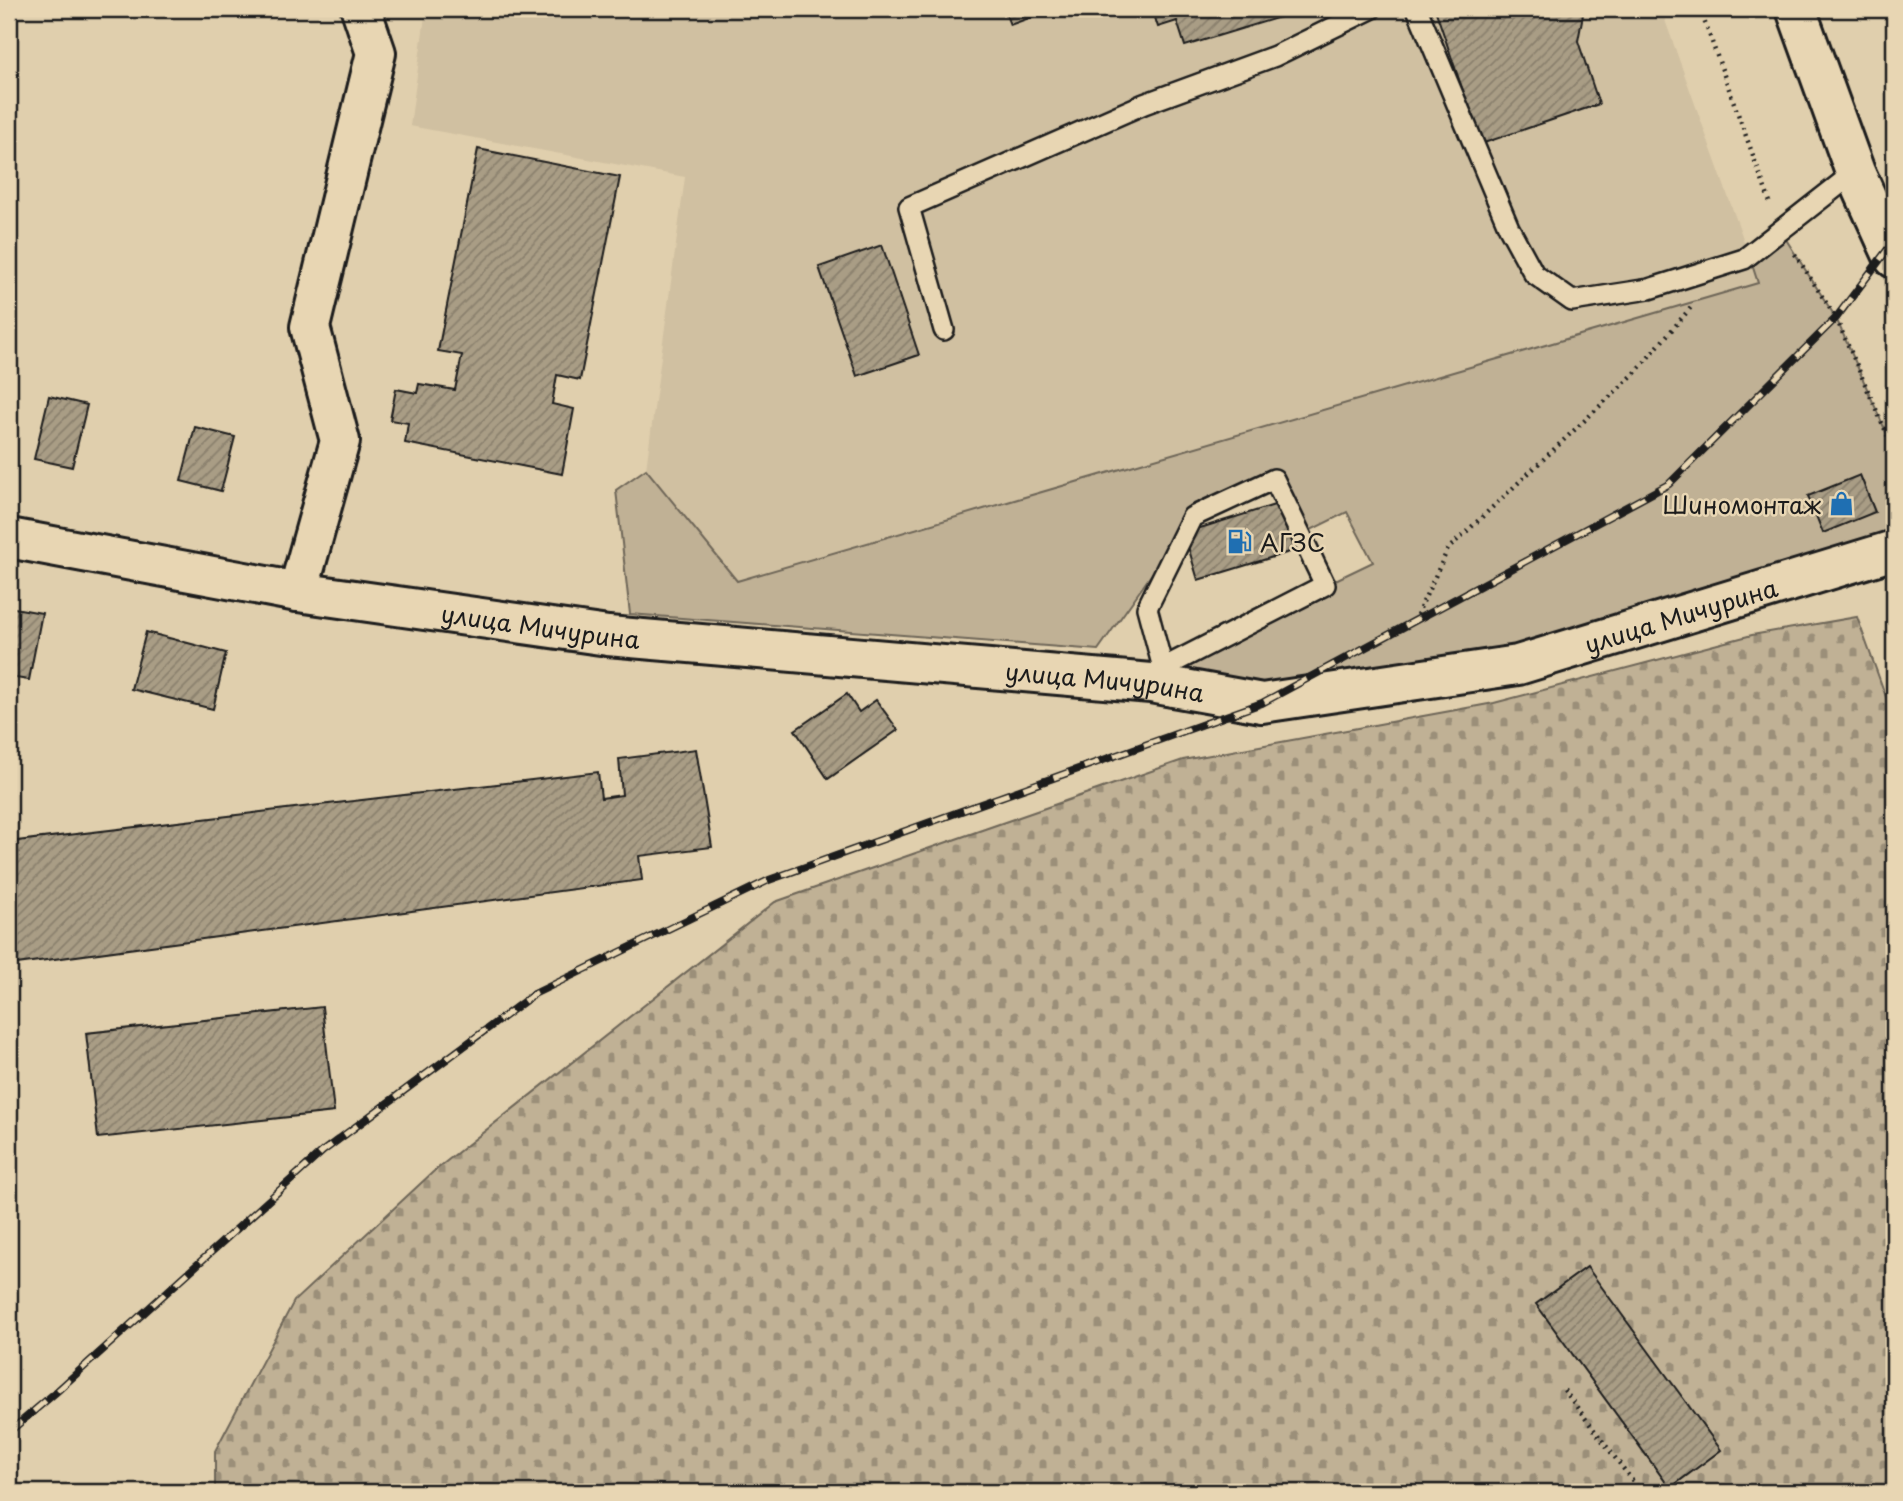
<svg xmlns="http://www.w3.org/2000/svg" width="1903" height="1501" font-family="'Playpen Sans',sans-serif">
<style>
.built{fill:#d0c0a1}
.green{fill:#c0b195;stroke:#6e6658;stroke-width:2}
.cemetery{fill:url(#cemetery-stones);stroke:#6e6658;stroke-width:2}
.building{fill:url(#building-hatch);stroke:#1c1c1c;stroke-width:2}
.lines{fill:none;stroke-linecap:round;stroke-linejoin:round}
.lane-casing{stroke:#1c1c1c;stroke-width:24}
.street-casing{stroke:#1c1c1c;stroke-width:44}
.secondary-casing{stroke:#1c1c1c;stroke-width:44}
.path{stroke:#1c1c1c;stroke-width:4.5;stroke-dasharray:2 5;stroke-linecap:butt}
.lane{stroke:#e8d6b3;stroke-width:19}
.street{stroke:#e8d6b3;stroke-width:38}
.secondary{stroke:#e8d6b3;stroke-width:38}
.rail-casing{stroke:#1c1c1c;stroke-width:8}
.rail{stroke:#e8d6b3;stroke-width:5;stroke-dasharray:16;stroke-linecap:butt}
.labels{text-anchor:middle;dominant-baseline:central;stroke-width:5;stroke-linejoin:round;paint-order:stroke}
.poi-label{font-size:24px;fill:#1c1c1c;stroke:#e8d6b3;text-anchor:end}
.street-label{font-size:24px;fill:#1c1c1c;stroke:#e8d6b3}
</style>
<defs>
<pattern id="cemetery-stones" width="16" height="16" patternUnits="userSpaceOnUse" patternTransform="scale(1.75)"><rect width="16" height="16" fill="#c0b195"/><path d="M2 7V4a2 2 0 0 1 4 0v3zM10 15v-3a2 2 0 0 1 4 0v3z" fill="#9b8f79"/></pattern>
<pattern id="building-hatch" width="6" height="6" patternUnits="userSpaceOnUse" patternTransform="scale(1.75)"><rect width="6" height="6" fill="#a99d85"/><path d="M-1 1l2-2M0 6l6-6M5 7l2-2" fill="none" stroke="#897f6c"/></pattern>
</defs>
<rect width="100%" height="100%" fill="#e0cfad"/>
<filter id="ink" filterUnits="userSpaceOnUse"><feTurbulence type="fractalNoise" baseFrequency=".0143" numOctaves="2"/><feDisplacementMap in="SourceGraphic" scale="14" xChannelSelector="R" yChannelSelector="G"/><feConvolveMatrix kernelMatrix="1 2 1 2 8 2 1 2 1" color-interpolation-filters="sRGB"/></filter>
<g filter="url(#ink)">
<polygon class="built" points="426,9 1661,9 1759,283 737,581 646,469 685,177 410,126"/>
<polygon class="green" points="1780,230 1836,318 1894,450 1894,550 1518,665 1262,703 1151,683 1325,585 1373,562 1347,512 1301,535 1274,480 1192,517 1098,650 630,614 616,490 646,469 737,581 1758,283 1749,255"/>
<polygon class="cemetery" points="1857,617 1894,719 1894,1492 215,1492 215,1451 294,1301 433,1172 775,902 1183,760 1494,703 1752,635"/>
<g class="building">
<polygon points="1004,9 1054,9 1010,25"/>
<polygon points="1152,9 1306,9 1185,46 1177,21 1158,27"/>
<polygon points="1435,9 1584,9 1578,41 1599,104 1481,144"/>
<polygon points="478,149 620,177 580,380 557,375 552,404 574,409 562,474 405,443 408,423 390,420 396,389 417,393 419,384 455,390 462,355 438,351"/>
<polygon points="882,245 919,355 857,376 819,267"/>
<polygon points="49,396 87,405 72,467 34,459"/>
<polygon points="195,427 235,437 221,491 181,481"/>
<polygon points="1860,475 1875,512 1823,533 1808,496"/>
<polygon points="1281,503 1296,550 1198,580 1184,533"/>
<polygon points="9,607 42,613 29,680 9,677"/>
<polygon points="146,632 226,653 213,709 131,689"/>
<polygon points="847,694 859,712 876,700 898,730 828,779 795,730"/>
<polygon points="696,749 712,847 639,856 642,880 9,965 9,842 598,772 601,798 622,795 619,759"/>
<polygon points="322,1007 334,1112 98,1138 86,1033"/>
<polygon points="1587,1267 1721,1450 1670,1488 1536,1304"/>
</g>
<g class="lines">
<defs>
<g id="lane">
<polyline points="1417,9 1509,228 1534,274 1572,301 1649,289 1744,259 1855,172"/>
<polyline points="944,330 909,207 1144,104 1275,56 1371,9"/>
<polyline points="1151,683 1163,668 1325,585 1274,479 1192,517 1147,608 1163,668"/>
</g>
<g id="street">
<path id="s1" d="M9 538 298 592 608 636 1151 683 1262 703 1518 665 1894 550"/>
<polyline points="298,592 340,441 310,327 376,53 361,9"/>
</g>
<polyline id="secondary" points="1796,9 1855,172 1894,258"/>
</defs>
<use href="#lane" class="lane-casing"/>
<use href="#street" class="street-casing"/>
<use href="#secondary" class="secondary-casing"/>
<g class="path">
<polyline points="1700,9 1771,205"/>
<polyline points="1795,254 1836,318 1894,450"/>
<polyline points="1414,621 1448,549 1635,373 1693,305"/>
<polyline points="1564,1390 1641,1492"/>
</g>
<use href="#lane" class="lane"/>
<use href="#street" class="street"/>
<use href="#secondary" class="secondary"/>
<defs>
<polyline id="rail" points="9,1432 55,1393 323,1151 534,994 769,880 1262,703 1669,484 1836,318 1894,241"/>
</defs>
<use href="#rail" class="rail-casing"/>
<use href="#rail" class="rail"/>
</g>
</g>
<defs>
<symbol id="shop-bare" viewBox="-9 -9 18 18"><path d="M-5-2.5h2.3a2.7 3.5 0 0 1 5.4 0H5L5.5 6h-11ZM-1.5-2.5h3a1.5 2.3 0 0 0-3 0Z" fill="#1f6fb2" stroke="#e8d6b3" stroke-width="2.5" paint-order="stroke"/></symbol>
<symbol id="fuel-bare" viewBox="-9 -9 18 18"><path d="M-5.5-6h7V0h2V4h1.3V-2.5L3-4.5l.8-.8L6-3V5H2.5V1h-1V6h-7ZM-4.2-4.7v3.2H.2V-4.7Z" fill="#1f6fb2" stroke="#e8d6b3" stroke-width="2.5" paint-order="stroke"/></symbol>
</defs>
<g fill-rule="evenodd">
<use href="#shop-bare" x="1824" y="486" width="35" height="35"/>
<use href="#fuel-bare" x="1222" y="524" width="35" height="35"/>
</g>
<g class="labels">
<g class="poi-label">
<text x="1821" y="504">Шиномонтаж</text>
<text x="1260" y="542" text-anchor="start">АГЗС</text>
</g>
<g class="street-label">
<text stroke="none"><textPath href="#s1" startOffset="1694">улица Мичурина</textPath></text>
<text stroke="none"><textPath href="#s1" startOffset="539">улица Мичурина</textPath></text>
<text stroke="none"><textPath href="#s1" startOffset="1106">улица Мичурина</textPath></text>
</g>
</g>
<rect width="1903" height="1501" fill="none" stroke="#e8d6b3" stroke-width="35"/>
<rect x="18" y="18" width="1868" height="1466" fill="none" stroke="#1c1c1c" stroke-width="2.5" filter="url(#ink)"/>
</svg>
